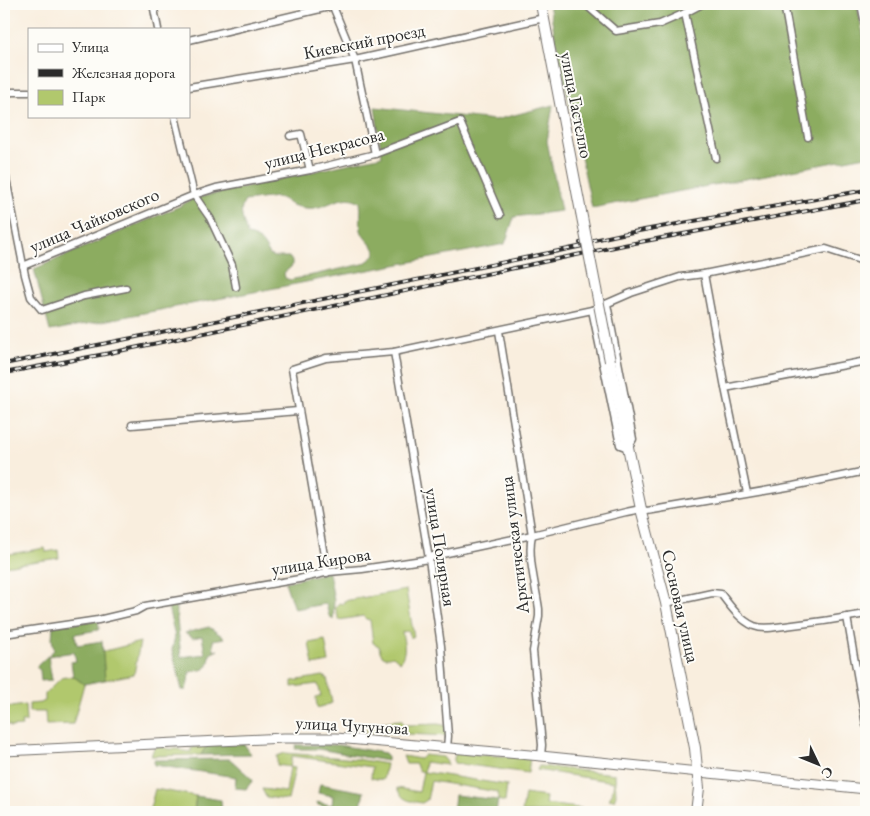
<svg xmlns="http://www.w3.org/2000/svg" width="870" height="816" font-family="'EB Garamond',serif">
<style>
.green{fill:#b1c86d;stroke:#6e7a4c}
.forest{fill:#8cac60;stroke:#5c6c46;fill-rule:evenodd}
.lines{fill:none;stroke-linecap:round;stroke-linejoin:round}
.minor-casing{stroke:#736f6a;stroke-width:9}
.secondary-casing{stroke:#736f6a;stroke-width:11}
.primary-casing{stroke:#736f6a;stroke-width:12}
.minor{stroke:#fff;stroke-width:6}
.secondary{stroke:#fff;stroke-width:9}
.primary{stroke:#fff;stroke-width:10}
.rail-casing{stroke:#2b2b2b;stroke-width:4}
.rail{stroke:#fdfcf7;stroke-width:2;stroke-dasharray:5.5;stroke-linecap:butt}
.primary-bridge-casing{stroke:#736f6a;stroke-width:12;stroke-linecap:butt}
.primary-bridge{stroke:#fff;stroke-width:10}
.labels{text-anchor:middle;dominant-baseline:central;stroke-width:4;stroke-linejoin:round;paint-order:stroke}
.street-label{font-size:18px;fill:#2b2b2b;stroke:#fdfcf7}
</style>
<rect width="100%" height="100%" fill="#fdfcf7"/>
<filter id="ink" filterUnits="userSpaceOnUse"><feTurbulence type="fractalNoise" baseFrequency=".02" numOctaves="2"/><feDisplacementMap in="SourceGraphic" scale="10" xChannelSelector="R" yChannelSelector="G"/><feConvolveMatrix kernelMatrix="1 2 1 2 8 2 1 2 1" color-interpolation-filters="sRGB"/></filter>
<filter id="wash" filterUnits="userSpaceOnUse"><feTurbulence type="fractalNoise" baseFrequency=".0096" numOctaves="4" result="noise"/><feDisplacementMap in="SourceGraphic" scale="20" xChannelSelector="R" yChannelSelector="G"/><feGaussianBlur stdDeviation="1.12" result="paint"/><feColorMatrix in="noise" values="0 0 0 0 0 0 0 0 0 0 0 0 0 0 0 0 0 1.4 0 .05"/><feComposite in="paint" operator="in"/></filter>
<g filter="url(#wash)">
<rect width="100%" height="100%" fill="#f9eede"/>
<g class="green">
<polygon points="45,548 46,552 58,550 59,558 4,566 4,555"/>
<path d="M406 590 414 637H410L409 631 402 632C404 644 407 651 400 662L393 656C384 659 380 656 379 646L373 643 370 620 366 619 363 616 339 620 335 607 339 603 343 604 344 601Z"/>
<polygon points="325,640 329,662 313,665 309,643"/>
<polygon points="140,642 134,674 105,680 101,652"/>
<polygon points="73,676 84,684 73,724 46,725 45,712 29,712 29,704 40,703 45,701 45,694 61,678"/>
<polygon points="323,676 327,678 332,703 317,708 316,697 321,696 318,684 292,687 292,681"/>
<polygon points="25,705 26,722 21,722 22,726 10,727 10,725 4,725 4,708"/>
<polygon points="401,720 405,725 438,724 448,726 448,736 366,732 370,723"/>
<polygon points="207,745 201,755 151,756 154,748 157,746 169,749 179,749 183,751 191,752 191,748"/>
<polygon points="285,753 357,759 386,764 383,780 371,778 372,767 292,756 290,767 295,768 288,800 266,797 262,789 286,792 290,767 277,765 277,756"/>
<polygon points="456,753 530,758 528,773 454,763 454,758"/>
<path d="M424 755 443 757 447 762V765L425 762 424 772 507 785 505 802 498 800V792L431 781 427 800 422 803C410 801 402 801 397 788L419 792 423 772 418 770 416 764H406L403 756 420 759Z"/>
<polygon points="539,766 615,774 616,795 614,800 609,799 612,794 614,782 537,770"/>
<polygon points="155,789 196,796 194,812 149,812"/>
<polygon points="525,794 546,797 545,804 587,809 586,812 522,812"/>
</g>
<g class="forest">
<polygon points="549,4 857,4 866,50 866,156 592,208 555,37"/>
<path d="M553 105 547 141 561 211 514 217 505 244 50 331 34 269 180 206 192 199 382 156 375 107 495 120ZM276 197C283 198 285 201 290 204 296 207 308 209 314 208 330 206 344 192 360 202 362 212 359 221 361 230 365 246 389 249 363 264L290 280 285 278 284 273 292 266V261L289 257H274L270 255C264 245 260 236 247 235 245 223 237 212 245 201Z"/>
<polygon points="329,572 334,601 333,620 329,616 326,604 294,609 285,582"/>
<path d="M175 601 181 657 205 654 202 636 193 638 185 633 209 627 225 638 213 640 214 651 218 650 210 654C209 670 206 669 190 672L186 690H182L172 650 175 636 167 603Z"/>
<polygon points="98,620 99,629 98,630 75,634 77,645 102,641 105,680 84,684 73,676 71,662 76,661 74,652 48,656 52,680 41,681 40,670 36,667 54,650 52,639 53,626"/>
<polygon points="244,744 251,754 201,755 207,745"/>
<polygon points="296,745 338,745 385,753 387,755 387,761 318,749 295,749"/>
<polygon points="230,759 253,780 246,789 235,788 236,777 154,765 154,760"/>
<polygon points="320,784 364,792 360,810 338,806 337,812 324,812 325,807 318,805 316,802 332,805 333,796 318,793"/>
<polygon points="455,795 498,800 496,812 453,812"/>
<polygon points="196,796 221,800 222,812 194,812"/>
</g>
</g>
<g filter="url(#ink)">
<g class="lines">
<defs>
<g id="minor">
<polyline points="153,4 158,29"/>
<polyline points="332,4 355,60 375,154"/>
<polyline points="585,4 616,31 660,24 685,13 702,4"/>
<polyline points="784,4 808,137"/>
<polyline points="861,4 866,29"/>
<polyline points="685,13 716,158"/>
<polyline points="189,40 333,6"/>
<polyline points="189,87 355,60 544,18"/>
<polyline points="4,93 13,92 29,92"/>
<polyline points="290,136 301,134 310,170"/>
<polyline points="4,168 25,275 31,297 42,310 84,296 126,288"/>
<polyline points="23,266 194,195 175,116"/>
<polyline points="704,274 725,388 747,493"/>
<polyline points="236,287 232,265 210,218 194,195 216,188 310,170 375,154 460,122 500,215"/>
<polyline points="592,310 620,445 628,448 633,439 607,304"/>
<path d="M499 331 532 535C527 556 536 587 539 609V616L533 651 542 745 541 756"/>
<polyline points="394,352 429,559 441,646 448,736 447,748"/>
<polyline points="725,388 866,361"/>
<polyline points="132,425 298,411"/>
<polyline points="327,573 292,369 326,358 394,352 592,310 631,293 680,277 704,274 826,249 866,262"/>
<path d="M666 603 712 593 721 594C730 606 740 620 754 626 764 630 775 627 785 626 812 623 839 619 866 614"/>
<polyline points="847,617 866,725"/>
<polyline points="4,634 98,620 136,611 145,606 299,579 329,572 362,569 429,559 433,556 532,535 626,512 641,509 647,511 793,486 866,471"/>
</g>
<polyline id="secondary" points="4,751 284,738 336,738 541,756 866,789"/>
<g id="primary">
<polyline points="541,4 581,212"/>
<polyline points="610,361 641,509 666,603 695,748 699,788 696,812"/>
</g>
</defs>
<use href="#minor" class="minor-casing"/>
<use href="#secondary" class="secondary-casing"/>
<use href="#primary" class="primary-casing"/>
<use href="#minor" class="minor"/>
<use href="#secondary" class="secondary"/>
<use href="#primary" class="primary"/>
<defs>
<g id="rail">
<polyline points="580,243 622,234 866,190"/>
<polyline points="4,364 588,245"/>
<polyline points="4,373 105,354 624,245 866,200"/>
</g>
</defs>
<use href="#rail" class="rail-casing"/>
<use href="#rail" class="rail"/>
<defs>
<polyline id="primary-bridge" points="581,212 610,361"/>
</defs>
<use href="#primary-bridge" class="primary-bridge-casing"/>
<use href="#primary-bridge" class="primary-bridge"/>
</g>
</g>
<g class="labels">
<g class="street-label">
<text transform="translate(364 41) rotate(-11)">Киевский проезд</text>
<text transform="translate(577 105) rotate(79)">улица Гастелло</text>
<text transform="translate(324 148) rotate(-14)">улица Некрасова</text>
<text transform="translate(94 220) rotate(-23)">улица Чайковского</text>
<text transform="translate(514 545) rotate(-97)">Арктическая улица</text>
<text transform="translate(441 547) rotate(81)">улица Полярная</text>
<text transform="translate(321 561) rotate(-9)">улица Кирова</text>
<text transform="translate(681 606) rotate(77)">Сосновая улица</text>
<text transform="translate(352 725) rotate(3)">улица Чугунова</text>
</g>
</g>
<rect width="870" height="816" fill="none" stroke="#fdfcf7" stroke-width="20"/>
<rect x="28" y="28" width="162" height="90" fill="#fdfcf7" stroke="#a9a8a5"/>
<rect x="38" y="44" width="25" height="8" fill="#ffffff" stroke="#a9a8a5"/>
<text x="72" y="52" font-size="15" fill="#2b2b2b">Улица</text>
<rect x="38" y="69" width="25" height="8" fill="#2b2b2b" stroke="#a9a8a5"/>
<text x="72" y="78" font-size="15" fill="#2b2b2b">Железная дорога</text>
<rect x="38" y="90" width="25" height="15" fill="#b1c86d" stroke="#a9a8a5"/>
<text x="72" y="102" font-size="15" fill="#2b2b2b">Парк</text>
<g transform="translate(818 764) rotate(133)" stroke="#fdfcf7" stroke-width="4" paint-order="stroke">
<path d="M0-4L9 19L0 12L-9 19Z" fill="#2b2b2b"/>
<text y="-8" font-size="14" font-weight="bold" text-anchor="middle" fill="#2b2b2b">С</text>
</g>
</svg>
